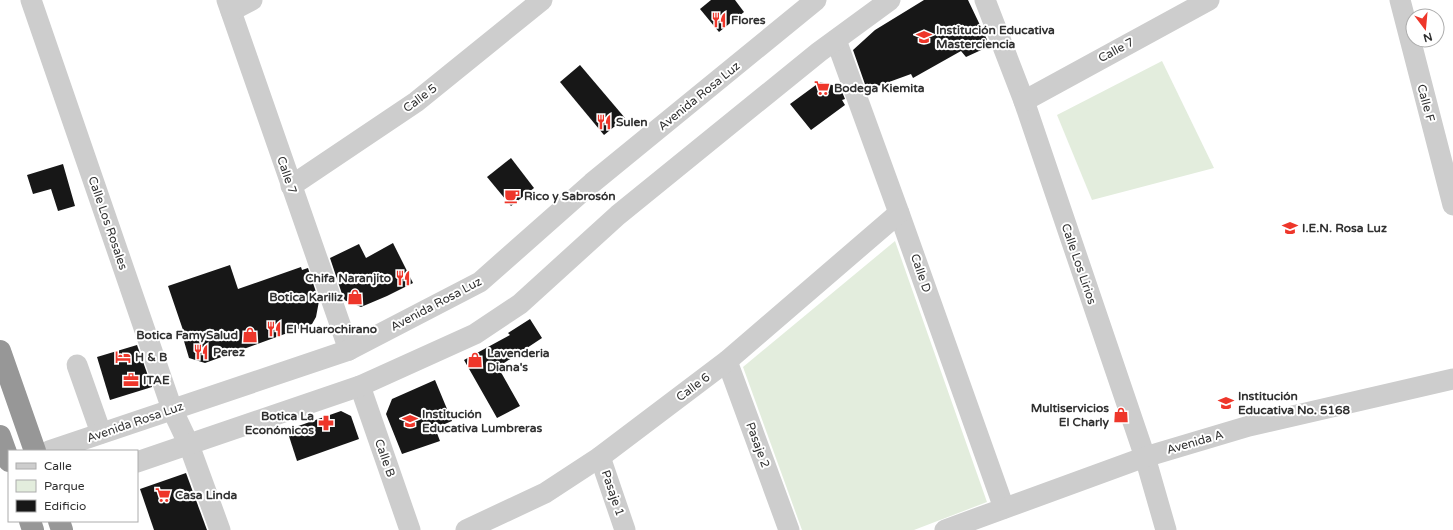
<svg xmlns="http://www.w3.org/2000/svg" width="1453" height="530" font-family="'Varela Round',sans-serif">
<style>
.green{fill:#e3eddd}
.building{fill:#171717}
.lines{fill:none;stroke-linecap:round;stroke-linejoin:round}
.minor{stroke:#cdcdcd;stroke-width:21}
.highway{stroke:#979797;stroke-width:22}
.labels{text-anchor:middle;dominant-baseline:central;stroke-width:4;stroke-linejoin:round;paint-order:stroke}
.poi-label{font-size:12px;font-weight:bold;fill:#303030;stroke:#fff;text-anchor:start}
.street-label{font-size:12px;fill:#303030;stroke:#fff}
</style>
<rect width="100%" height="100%" fill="#fff"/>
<g class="green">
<polygon points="1162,61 1214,168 1092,200 1057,115"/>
<polygon points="895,241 987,502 914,530 802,530 743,367"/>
</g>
<g class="building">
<polygon points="711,0 735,0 744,12 719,32 700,9"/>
<polygon points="924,0 968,0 990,46 966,57 961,51 913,78 911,74 867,90 853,50 875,30"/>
<polygon points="580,65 625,118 604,135 560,82"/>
<polygon points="820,82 840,87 845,99 842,100 845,105 811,130 790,104"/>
<polygon points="511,158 534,188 511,206 487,177"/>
<polygon points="63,164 75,206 58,211 51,189 33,194 27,175"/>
<polygon points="393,243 413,283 387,296 361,307 344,300 330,258 359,244 366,258"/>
<polygon points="230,265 238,289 301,267 302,270 308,268 319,301 316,317 312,324 205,363 189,358 181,331 183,330 168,286"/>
<polygon points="530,319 542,338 498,367 520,406 497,418 464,360 510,335 508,333"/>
<polygon points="137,345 152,387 110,400 97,357"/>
<polygon points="435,380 452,421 435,428 440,441 402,454 386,414 392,399"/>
<polygon points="341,411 351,416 359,439 297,461 287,430"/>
<polygon points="186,473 207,530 154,530 140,489"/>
</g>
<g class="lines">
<g class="minor">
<polyline points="31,0 172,409 189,445 220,530"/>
<polyline points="227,0 349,350"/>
<polyline points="985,0 1024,101 1145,457 1166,530"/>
<polyline points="1400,0 1453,205"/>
<polyline points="231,11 252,0"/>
<polyline points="836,40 899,213 1004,508"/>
<polyline points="1024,101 1209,0"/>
<polyline points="291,186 416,102 542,0"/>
<polyline points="727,361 789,530"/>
<polyline points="77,365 101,433"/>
<polyline points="360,386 410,530"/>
<polyline points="49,451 349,350 480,282 592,183 816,0"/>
<polyline points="600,457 625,530"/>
<polyline points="137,462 360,386 475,334 520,304 618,215 819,52 890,0"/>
<polyline points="466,530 545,493 600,457 727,361 899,213"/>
<polyline points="945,530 1145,457 1249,426 1453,379"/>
</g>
<g class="highway">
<polyline points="0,351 35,451"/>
<polyline points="0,436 9,461"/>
<polyline points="30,521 33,530"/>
<polyline points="59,521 62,530"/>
</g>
</g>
<defs>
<symbol id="restaurant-bare" viewBox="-9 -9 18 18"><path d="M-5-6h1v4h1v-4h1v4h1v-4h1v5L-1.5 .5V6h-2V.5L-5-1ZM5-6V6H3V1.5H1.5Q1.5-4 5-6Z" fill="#ee362a" stroke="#fff" stroke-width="2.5" paint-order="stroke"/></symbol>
<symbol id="school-bare" viewBox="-9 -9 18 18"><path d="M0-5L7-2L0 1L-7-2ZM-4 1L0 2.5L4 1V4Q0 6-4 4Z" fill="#ee362a" stroke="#fff" stroke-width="2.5" paint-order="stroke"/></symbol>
<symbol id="supermarket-bare" viewBox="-9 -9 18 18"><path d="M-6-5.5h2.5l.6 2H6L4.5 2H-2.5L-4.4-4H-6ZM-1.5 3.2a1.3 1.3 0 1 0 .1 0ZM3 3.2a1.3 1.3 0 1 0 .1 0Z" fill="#ee362a" stroke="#fff" stroke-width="2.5" paint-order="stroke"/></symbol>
<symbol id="cafe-bare" viewBox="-9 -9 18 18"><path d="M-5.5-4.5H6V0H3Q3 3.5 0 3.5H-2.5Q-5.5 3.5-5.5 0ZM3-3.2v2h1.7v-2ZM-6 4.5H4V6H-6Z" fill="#ee362a" stroke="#fff" stroke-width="2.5" paint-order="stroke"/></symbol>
<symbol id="shop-bare" viewBox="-9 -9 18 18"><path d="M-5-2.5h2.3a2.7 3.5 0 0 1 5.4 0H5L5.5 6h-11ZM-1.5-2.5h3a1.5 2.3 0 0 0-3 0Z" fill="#ee362a" stroke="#fff" stroke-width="2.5" paint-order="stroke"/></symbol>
<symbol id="hotel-bare" viewBox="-9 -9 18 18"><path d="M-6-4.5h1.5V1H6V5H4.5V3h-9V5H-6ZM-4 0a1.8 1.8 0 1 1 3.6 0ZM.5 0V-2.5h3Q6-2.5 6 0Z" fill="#ee362a" stroke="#fff" stroke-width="2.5" paint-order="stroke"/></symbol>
<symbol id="office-bare" viewBox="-9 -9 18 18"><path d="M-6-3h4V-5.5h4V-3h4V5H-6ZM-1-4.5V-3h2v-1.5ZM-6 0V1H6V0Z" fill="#ee362a" stroke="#fff" stroke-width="2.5" paint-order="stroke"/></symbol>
<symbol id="pharmacy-bare" viewBox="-9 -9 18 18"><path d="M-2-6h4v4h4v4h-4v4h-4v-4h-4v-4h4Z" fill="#ee362a" stroke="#fff" stroke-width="2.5" paint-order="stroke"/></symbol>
</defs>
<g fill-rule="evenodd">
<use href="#restaurant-bare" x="708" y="9" width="22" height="22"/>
<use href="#school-bare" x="913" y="26" width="22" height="22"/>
<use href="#supermarket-bare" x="811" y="77" width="22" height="22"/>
<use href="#restaurant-bare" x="593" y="111" width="22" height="22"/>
<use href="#cafe-bare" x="501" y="185" width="22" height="22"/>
<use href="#school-bare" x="1279" y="217" width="22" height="22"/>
<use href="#restaurant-bare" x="392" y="267" width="22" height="22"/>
<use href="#shop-bare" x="344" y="286" width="22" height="22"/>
<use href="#restaurant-bare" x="263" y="318" width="22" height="22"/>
<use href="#shop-bare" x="239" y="324" width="22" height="22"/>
<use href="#restaurant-bare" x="190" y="341" width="22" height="22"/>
<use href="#hotel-bare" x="112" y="346" width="22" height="22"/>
<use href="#shop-bare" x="464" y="349" width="22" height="22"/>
<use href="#office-bare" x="120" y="369" width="22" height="22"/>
<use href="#school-bare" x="1215" y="392" width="22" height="22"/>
<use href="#shop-bare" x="1110" y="404" width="22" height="22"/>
<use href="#school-bare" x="399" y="410" width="22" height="22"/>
<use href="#pharmacy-bare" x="315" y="412" width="22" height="22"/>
<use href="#supermarket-bare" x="152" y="484" width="22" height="22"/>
</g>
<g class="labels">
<g class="poi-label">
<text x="731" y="20">Flores</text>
<text x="936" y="30">Institución Educativa<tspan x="936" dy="14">Masterciencia</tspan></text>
<text x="834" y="88">Bodega Kiemita</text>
<text x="616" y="122">Sulen</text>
<text x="524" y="196">Rico y Sabrosón</text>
<text x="1302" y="228">I.E.N. Rosa Luz</text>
<text x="391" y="278" text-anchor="end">Chifa Naranjito</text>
<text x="343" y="297" text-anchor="end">Botica Kariliz</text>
<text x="286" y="329">El Huarochirano</text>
<text x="238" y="335" text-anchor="end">Botica FamySalud</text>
<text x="213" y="352">Perez</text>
<text x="487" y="353">Lavenderia<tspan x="487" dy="14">Diana's</tspan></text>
<text x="135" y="357">H &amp; B</text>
<text x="143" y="380">ITAE</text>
<text x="1238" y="396">Institución<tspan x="1238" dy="14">Educativa No. 5168</tspan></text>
<text x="1109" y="408" text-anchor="end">Multiservicios<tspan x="1109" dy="14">El Charly</tspan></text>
<text x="422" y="414">Institución<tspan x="422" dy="14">Educativa Lumbreras</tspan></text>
<text x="314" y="416" text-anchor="end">Botica La<tspan x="314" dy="14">Económicos</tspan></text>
<text x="175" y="495">Casa Linda</text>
</g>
<g class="street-label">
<text transform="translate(1116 50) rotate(-28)">Calle 7</text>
<text transform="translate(699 96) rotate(-39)">Avenida Rosa Luz</text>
<text transform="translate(420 98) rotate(-37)">Calle 5</text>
<text transform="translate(1426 103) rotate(75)">Calle F</text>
<text transform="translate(287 175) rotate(71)">Calle 7</text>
<text transform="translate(108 223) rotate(71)">Calle Los Rosales</text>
<text transform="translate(1079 264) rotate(71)">Calle Los Lirios</text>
<text transform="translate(921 273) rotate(71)">Calle D</text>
<text transform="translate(436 304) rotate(-28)">Avenida Rosa Luz</text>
<text transform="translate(693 387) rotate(-37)">Calle 6</text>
<text transform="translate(135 422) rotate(-19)">Avenida Rosa Luz</text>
<text transform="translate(1195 442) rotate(-16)">Avenida A</text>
<text transform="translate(758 445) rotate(70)">Pasaje 2</text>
<text transform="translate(385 458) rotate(71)">Calle B</text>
<text transform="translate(613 493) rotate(71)">Pasaje 1</text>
</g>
</g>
<rect x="8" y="450" width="130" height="72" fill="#ffffff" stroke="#acacac"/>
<rect x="16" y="463" width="20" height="6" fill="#cdcdcd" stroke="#acacac"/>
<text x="44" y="470" font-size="12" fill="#303030">Calle</text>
<rect x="16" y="480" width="20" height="12" fill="#e3eddd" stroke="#acacac"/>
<text x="44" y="490" font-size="12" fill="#303030">Parque</text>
<rect x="16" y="500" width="20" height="12" fill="#171717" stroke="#acacac"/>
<text x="44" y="510" font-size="12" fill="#303030">Edificio</text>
<g transform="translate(1425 28) rotate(164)"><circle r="19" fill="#ffffff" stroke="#acacac"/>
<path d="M0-3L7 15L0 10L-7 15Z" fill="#ee362a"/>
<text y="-6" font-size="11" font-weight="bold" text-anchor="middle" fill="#303030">N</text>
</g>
</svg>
